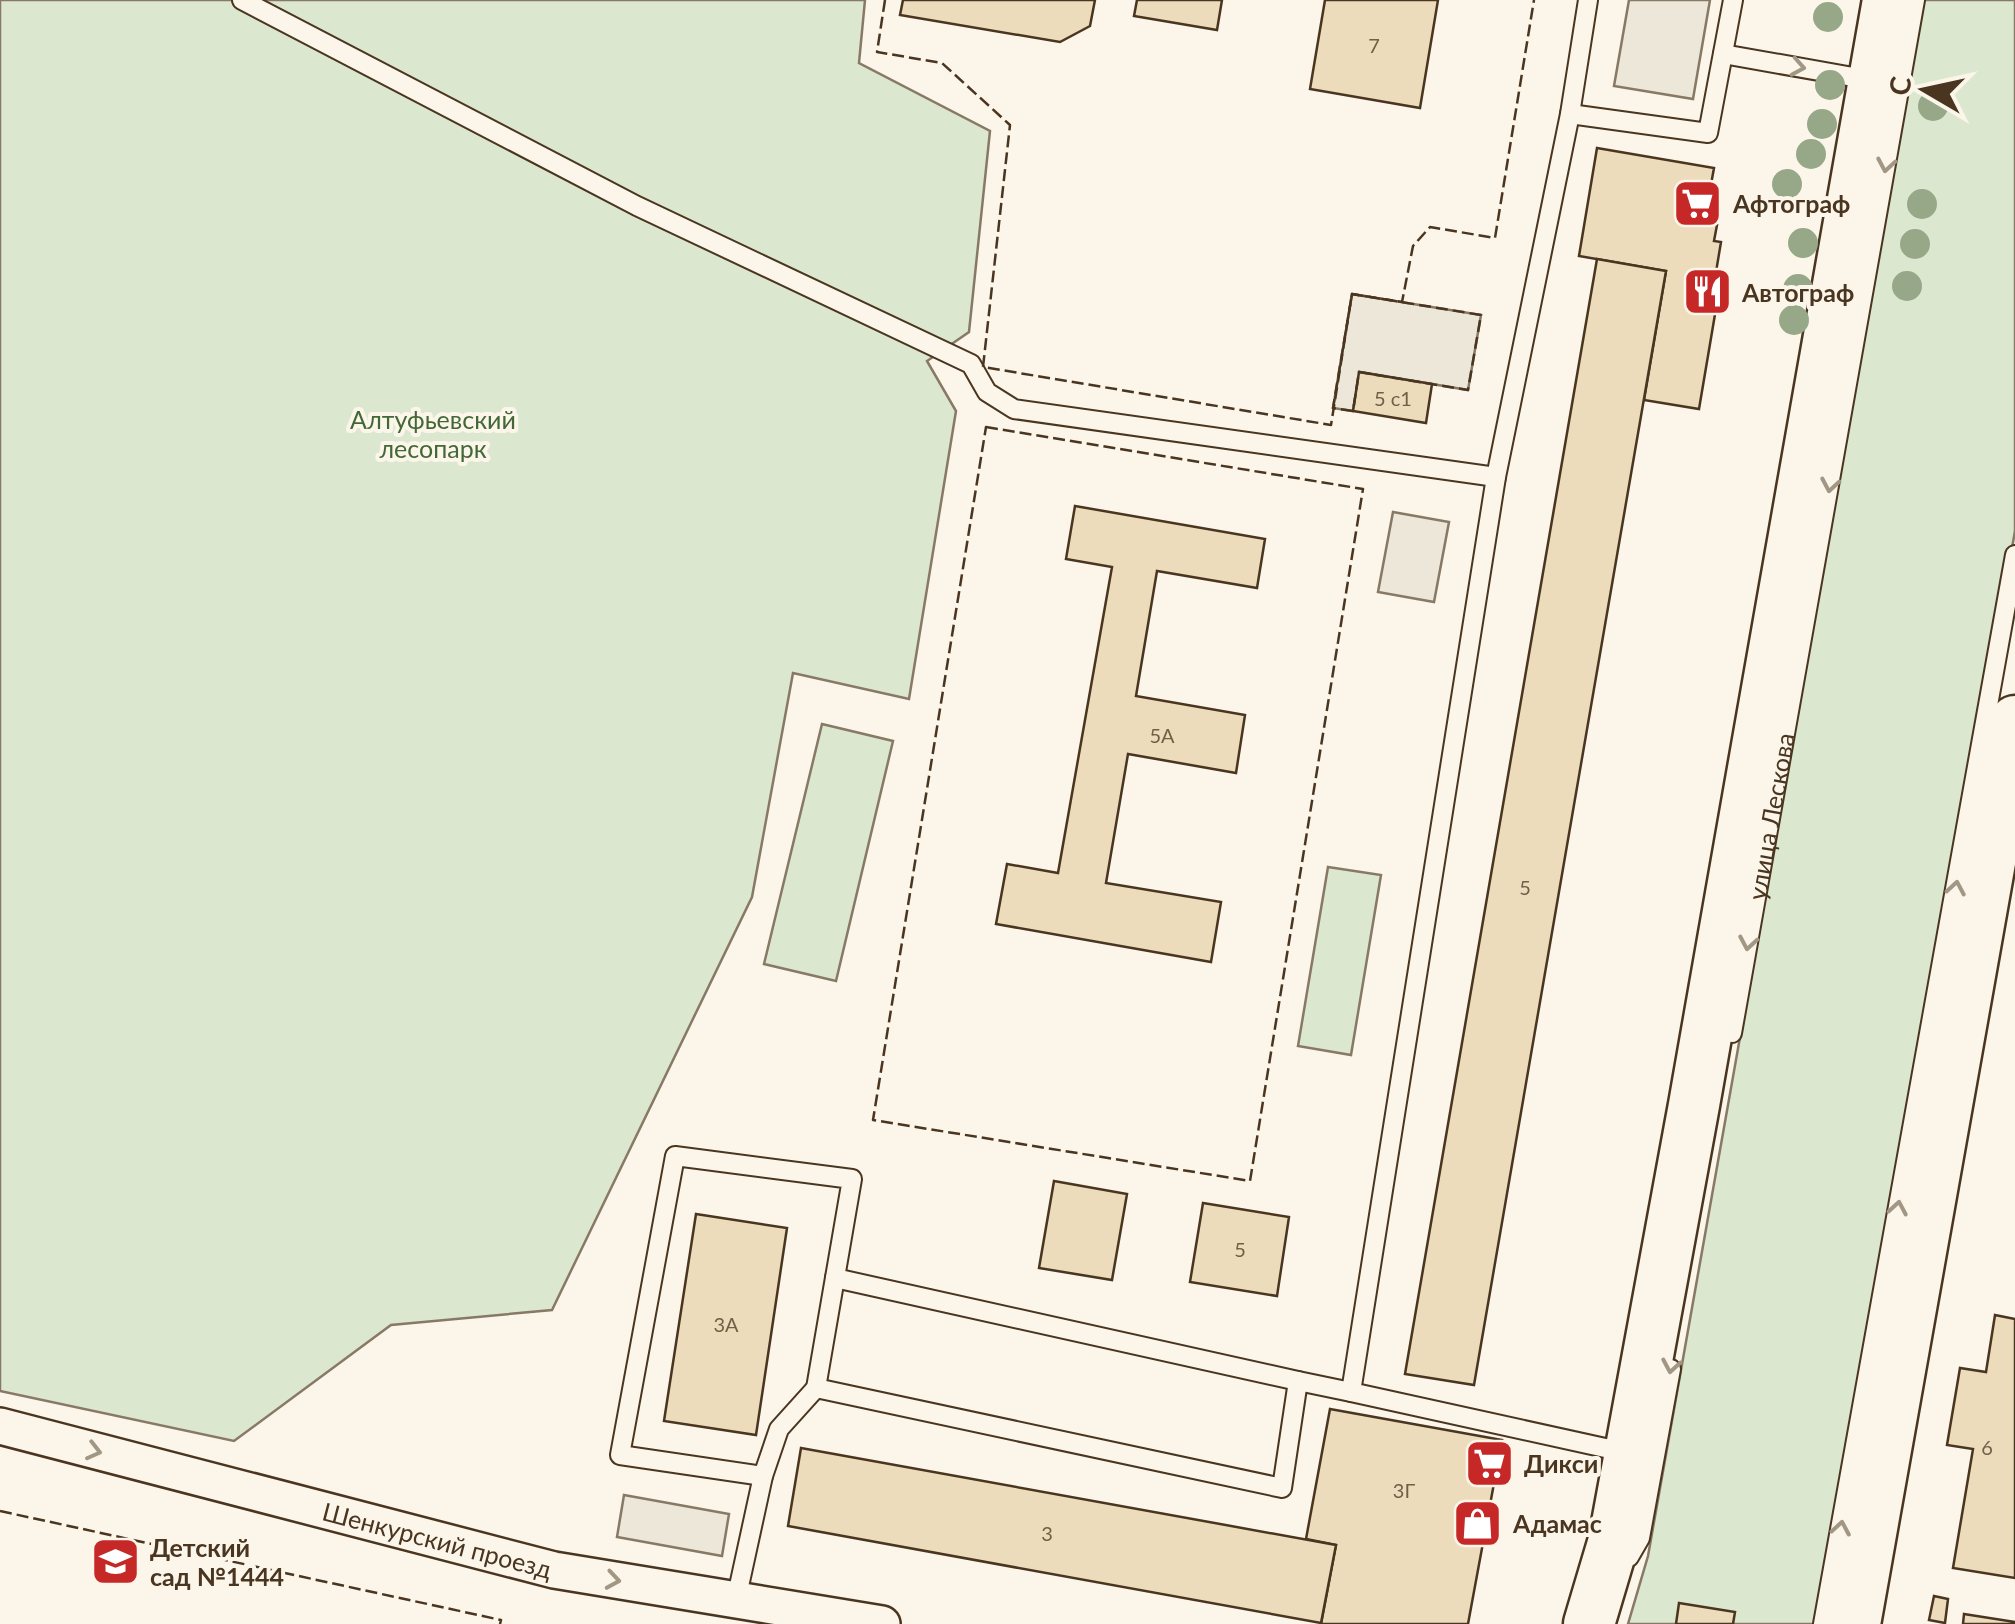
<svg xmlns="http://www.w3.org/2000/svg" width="2015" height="1624" font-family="Lato,sans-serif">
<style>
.green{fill:#dce7d0;stroke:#887966;stroke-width:2.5}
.parking{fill:#ede7d9;stroke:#887966;stroke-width:2.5}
.building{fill:#ecdcbc;stroke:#4a3520;stroke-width:2.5}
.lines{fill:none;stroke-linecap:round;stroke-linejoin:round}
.service-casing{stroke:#4a3520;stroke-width:22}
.minor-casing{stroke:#4a3520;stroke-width:40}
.secondary-casing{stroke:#4a3520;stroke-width:55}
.service{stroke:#fbf6e9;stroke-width:18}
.minor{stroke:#fbf6e9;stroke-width:35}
.secondary{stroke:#fbf6e9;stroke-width:50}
.fence{stroke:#4a3520;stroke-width:2.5;stroke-dasharray:12 5;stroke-linecap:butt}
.tree{fill:#96a887}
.oneway{stroke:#a29684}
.labels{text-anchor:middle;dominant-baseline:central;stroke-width:8;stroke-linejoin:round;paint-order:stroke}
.number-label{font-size:20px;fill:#725f47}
.poi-label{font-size:25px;font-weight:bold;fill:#4a3520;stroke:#fbf6e9;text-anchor:start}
.park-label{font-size:25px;fill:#436837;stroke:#fbf6e9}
.street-label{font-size:25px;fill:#4a3520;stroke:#fbf6e9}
</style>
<rect width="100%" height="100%" fill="#fbf6e9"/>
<g class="green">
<polygon points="0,0 865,0 859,63 990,131 969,332 927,361 956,411 909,699 793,673 752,897 552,1310 391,1325 234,1441 0,1391"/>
<polygon points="1924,0 2015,0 2015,531 1822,1624 1628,1624 1648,1556"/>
<polygon points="822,724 893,741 836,981 764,964"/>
<polygon points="1328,867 1381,875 1351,1055 1298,1046"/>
</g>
<g class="parking">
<polygon points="1629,0 1710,0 1693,99 1614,86"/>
<polygon points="1352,294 1481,315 1468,390 1360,372 1353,411 1333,408"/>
<polygon points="1393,512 1449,522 1434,602 1378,592"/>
<polygon points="624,1495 729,1514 722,1556 617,1537"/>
</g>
<g class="building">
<polygon points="903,0 1095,0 1090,26 1060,42 900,15"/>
<polygon points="1137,0 1222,0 1217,30 1134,16"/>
<polygon points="1325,0 1438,0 1420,108 1310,89"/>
<polygon points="1597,148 1714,168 1704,223 1717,225 1714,241 1721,242 1716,272 1722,273 1699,409 1644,400 1666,271 1579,256"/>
<polygon points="1597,259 1666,271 1474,1385 1405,1374"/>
<polygon points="1359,372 1432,384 1426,423 1353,411"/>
<polygon points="1075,506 1265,539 1257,588 1157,571 1136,696 1245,715 1236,773 1128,754 1106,883 1221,902 1211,962 996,924 1007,864 1058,873 1112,567 1066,559"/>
<polygon points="1054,1181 1127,1194 1112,1280 1039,1268"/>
<polygon points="1203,1203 1289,1217 1277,1296 1190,1282"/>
<polygon points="696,1214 787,1228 756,1435 664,1421"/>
<polygon points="1995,1315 2015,1319 2015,1578 1953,1568 1973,1449 1947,1445 1960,1368 1986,1372"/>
<polygon points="1330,1409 1502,1440 1468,1624 1321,1624 1336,1545 1306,1539"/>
<polygon points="801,1448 1336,1545 1321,1623 788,1526"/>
<polygon points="1934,1596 1948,1599 1945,1623 1929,1620"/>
<polygon points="1679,1603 1735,1612 1733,1624 1676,1624"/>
<polygon points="1964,1614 2015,1622 2015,1624 1963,1624"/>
</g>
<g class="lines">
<defs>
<g id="service">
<polyline points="242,0 637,206 971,364 987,392 1014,409 1496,477"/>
<polyline points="1588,0 1570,114 1496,477 1351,1392 1628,1453"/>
<polyline points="1723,54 1870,80"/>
<polyline points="1570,114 1708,133 1733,0"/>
<path id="s1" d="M1732 1033 1915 0"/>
<polyline points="835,1278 1298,1381"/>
<polyline points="763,1476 620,1455 675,1156 852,1179 816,1388"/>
<polyline points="1629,1557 1640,1538 1671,1369"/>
<polyline points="736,1600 763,1476 779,1429 816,1388 1282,1488 1298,1381 1351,1392"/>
<polyline points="1823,1624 2015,555"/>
</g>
<g id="minor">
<path id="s2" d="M0 1426 554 1570 882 1624"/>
</g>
<g id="secondary">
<polyline points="1589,1624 1614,1540 1694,1105 1888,0"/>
<polyline points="1855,1624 2015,721"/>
</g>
</defs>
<use href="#service" class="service-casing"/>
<use href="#minor" class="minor-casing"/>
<use href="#secondary" class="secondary-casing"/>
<use href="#service" class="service"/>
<use href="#minor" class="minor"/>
<use href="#secondary" class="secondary"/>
<g class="fence">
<polyline points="885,0 877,52 942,63 1010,125 983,367 1331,425 1352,294 1402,302 1413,246 1430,227 1495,238 1534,0"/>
<polygon points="1352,294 1481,315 1468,390 1359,372 1353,411 1333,408"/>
<polygon points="986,427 1363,489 1250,1181 873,1120"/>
<polyline points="0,1511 501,1620 500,1624"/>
</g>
</g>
<g class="tree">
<circle cx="1828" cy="17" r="15"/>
<circle cx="1830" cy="85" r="15"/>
<circle cx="1933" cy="106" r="15"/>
<circle cx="1822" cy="124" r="15"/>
<circle cx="1811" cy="154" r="15"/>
<circle cx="1787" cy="184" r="15"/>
<circle cx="1922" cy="204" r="15"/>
<circle cx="1803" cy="243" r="15"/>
<circle cx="1915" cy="244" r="15"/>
<circle cx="1907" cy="286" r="15"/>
<circle cx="1798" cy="289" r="15"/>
<circle cx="1794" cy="320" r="15"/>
</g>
<defs><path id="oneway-chevron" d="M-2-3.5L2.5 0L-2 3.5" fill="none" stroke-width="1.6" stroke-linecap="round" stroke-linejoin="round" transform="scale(2.5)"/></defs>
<g class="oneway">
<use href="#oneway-chevron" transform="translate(1798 67) rotate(10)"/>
<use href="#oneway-chevron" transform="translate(1886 165) rotate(100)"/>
<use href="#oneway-chevron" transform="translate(1830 485) rotate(100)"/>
<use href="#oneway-chevron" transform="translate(1956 888) rotate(-80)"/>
<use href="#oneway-chevron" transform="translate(1748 943) rotate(100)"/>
<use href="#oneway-chevron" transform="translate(1898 1208) rotate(-80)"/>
<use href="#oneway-chevron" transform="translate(1671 1366) rotate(100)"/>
<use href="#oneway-chevron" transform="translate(94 1451) rotate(14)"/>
<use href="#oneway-chevron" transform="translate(1841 1528) rotate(-80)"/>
<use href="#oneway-chevron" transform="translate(613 1580) rotate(9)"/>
</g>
<defs>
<symbol id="supermarket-square" viewBox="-11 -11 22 22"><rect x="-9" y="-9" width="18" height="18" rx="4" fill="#c62828" stroke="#fbf6e9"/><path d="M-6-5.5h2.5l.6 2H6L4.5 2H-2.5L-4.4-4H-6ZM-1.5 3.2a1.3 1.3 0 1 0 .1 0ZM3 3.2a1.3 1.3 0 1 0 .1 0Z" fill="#fff"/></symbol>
<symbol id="restaurant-square" viewBox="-11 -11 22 22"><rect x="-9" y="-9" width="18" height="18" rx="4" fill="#c62828" stroke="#fbf6e9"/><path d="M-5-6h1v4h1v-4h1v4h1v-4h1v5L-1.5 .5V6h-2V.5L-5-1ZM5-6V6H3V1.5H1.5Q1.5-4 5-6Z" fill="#fff"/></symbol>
<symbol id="shop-square" viewBox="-11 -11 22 22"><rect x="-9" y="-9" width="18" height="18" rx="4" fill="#c62828" stroke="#fbf6e9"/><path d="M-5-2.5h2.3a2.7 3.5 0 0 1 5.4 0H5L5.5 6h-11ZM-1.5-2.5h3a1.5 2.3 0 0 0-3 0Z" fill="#fff"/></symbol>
<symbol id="school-square" viewBox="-11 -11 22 22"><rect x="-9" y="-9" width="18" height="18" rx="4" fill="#c62828" stroke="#fbf6e9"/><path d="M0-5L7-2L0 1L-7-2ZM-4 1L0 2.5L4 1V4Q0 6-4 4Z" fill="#fff"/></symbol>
</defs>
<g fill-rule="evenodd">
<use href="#supermarket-square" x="1670" y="176" width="55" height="55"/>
<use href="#restaurant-square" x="1680" y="264" width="55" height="55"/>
<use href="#supermarket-square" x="1462" y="1436" width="55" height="55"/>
<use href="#shop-square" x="1450" y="1496" width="55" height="55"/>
<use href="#school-square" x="88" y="1534" width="55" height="55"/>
</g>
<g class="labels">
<g class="number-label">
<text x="1374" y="45">7</text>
<text x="1393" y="398">5 с1</text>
<text x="1162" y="735">5А</text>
<text x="1525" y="887">5</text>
<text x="1240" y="1249">5</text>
<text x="726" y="1324">3А</text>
<text x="1987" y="1447">6</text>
<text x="1404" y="1490">3Г</text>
<text x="1047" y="1533">3</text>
</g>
<g class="poi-label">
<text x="1733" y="203">Афтограф</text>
<text x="1742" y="292">Автограф</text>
<text x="1524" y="1463">Дикси</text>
<text x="1513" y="1523">Адамас</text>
<text x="150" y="1547">Детский<tspan x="150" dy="29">сад №1444</tspan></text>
</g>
<g class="park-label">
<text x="433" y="419">Алтуфьевский<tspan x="433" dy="29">лесопарк</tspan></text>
</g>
<g class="street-label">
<text stroke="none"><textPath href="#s1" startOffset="220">улица Лескова</textPath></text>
<text stroke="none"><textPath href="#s2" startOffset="452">Шенкурский проезд</textPath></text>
</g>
</g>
<g transform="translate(1925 90) rotate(279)" stroke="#fbf6e9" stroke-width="8" paint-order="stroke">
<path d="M0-8L18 38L0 25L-18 38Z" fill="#4a3520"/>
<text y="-15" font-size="28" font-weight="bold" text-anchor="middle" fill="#4a3520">С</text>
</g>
</svg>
